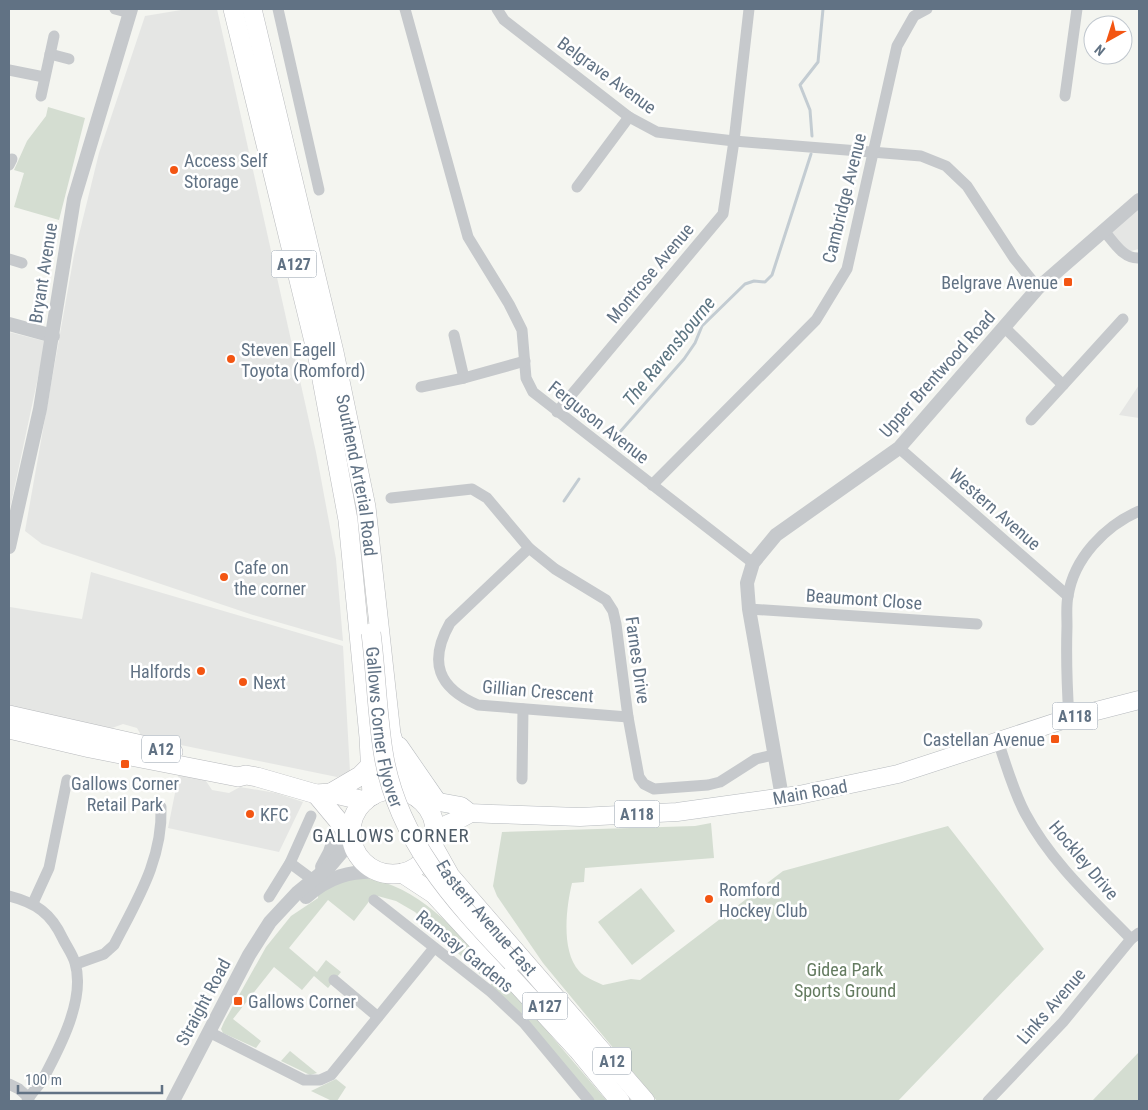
<svg xmlns="http://www.w3.org/2000/svg" width="1148" height="1110" font-family="'Roboto Condensed',sans-serif">
<style>
.built{fill:#e5e6e4}
.green{fill:#d4ddd1}
.lines{fill:none;stroke-linecap:round;stroke-linejoin:round}
.stream{stroke:#c3ccd2;stroke-width:3}
.primary-casing{stroke:#b6babe;stroke-width:19}
.trunk-casing{stroke:#b8babd;stroke-width:20}
.minor{stroke:#c6c9cc;stroke-width:11}
.tertiary{stroke:#c6c9cc;stroke-width:14}
.primary{stroke:#fff;stroke-width:18}
.trunk{stroke:#fff;stroke-width:19}
.trunk-bridge-casing{stroke:#b8babd;stroke-width:20;stroke-linecap:butt}
.trunk-bridge{stroke:#fff;stroke-width:19}
.poi-dot{fill:#f35512;stroke:#fff;stroke-width:2}
.labels{text-anchor:middle;dominant-baseline:central;stroke-width:5;stroke-linejoin:round;paint-order:stroke}
.shield{fill:#fff;stroke:#909ca9;stroke-width:1}
.shield-label{font-size:16px;font-weight:bold;fill:#617284}
.street-label{font-size:18px;fill:#617284;stroke:#fff}
.poi-label{font-size:18px;fill:#617284;stroke:#fff;text-anchor:start}
.park-label{font-size:18px;fill:#647b60;stroke:#fff}
.water-label{font-size:19px;font-style:italic;fill:#5c7582;stroke:#fff}
.neighbourhood-label{font-size:19px;letter-spacing:1px;fill:#4f5c68;stroke:#fff}
</style>
<rect width="100%" height="100%" fill="#f4f5f0"/>
<g class="built">
<polygon points="187,9 217,9 316,452 336,559 343,641 253,615 42,544 25,531 74,255 99,153 145,16"/>
<polygon points="1139,200 1139,249 1127,252 1104,231"/>
<polygon points="9,332 48,342 43,354 9,513"/>
<polygon points="1139,385 1139,418 1119,415"/>
<polygon points="91,572 343,646 350,772 337,777 142,737 137,728 123,724 112,728 9,708 10,607 82,619"/>
<polygon points="179,773 206,781 212,790 229,793 240,787 276,793 303,802 279,852 168,828"/>
</g>
<g class="green">
<polygon points="48,107 85,118 59,220 14,207 24,173 14,170 27,141 46,116"/>
<path d="M711 823 714 858 585 868 584 882 572 883C566 908 561 951 579 971 584 977 595 981 603 985L631 979 640 980 783 871 948 826 1044 949 898 1101H657L543 963 497 896 493 886 502 832 695 826Z"/>
<path d="M364 878C419 885 455 931 492 967L483 977 415 912 396 901 374 895 354 921 328 900 289 948 317 972 326 960 341 972 328 988 314 976 302 990 274 967 233 1019 261 1041 256 1048 223 1033 221 1029 224 1022 266 947 291 916 318 898V894L341 881Z"/>
<polygon points="641,888 675,931 632,965 598,922"/>
<polygon points="500,976 607,1101 592,1101 490,985"/>
<polygon points="290,1051 317,1073 310,1075 281,1061"/>
<polygon points="1139,1052 1139,1101 1092,1101"/>
<polygon points="336,1079 346,1087 337,1101 332,1101 311,1091"/>
</g>
<g class="lines">
<g class="stream">
<polyline points="812,136 810,110 800,85 818,62 823,9"/>
<polyline points="612,441 684,359 695,343 702,326 745,284 754,281 765,282 772,275 811,154"/>
<polyline points="564,501 579,479"/>
</g>
<defs>
<g id="primary">
<polyline points="399,746 437,801"/>
<polyline points="417,798 461,806 470,813 492,814 580,817 677,812 799,795 898,774 1069,718 1139,700"/>
<path d="M434 837C443 821 457 823 470 813"/>
</g>
<g id="trunk">
<polyline points="233,9 318,358 348,520 369,737 372,796"/>
<path id="s1" d="M252 9 334 352 366 507 391 734 398 757 414 795"/>
<polyline points="9,715 173,752"/>
<polyline points="9,729 90,748 238,777 246,775 257,777 316,794 331,793 365,801"/>
<circle cx="393" cy="832" r="42"/>
<polyline points="331,793 360,776 369,767"/>
<polyline points="316,794 351,836"/>
<path id="s2" d="M432 844 450 876 645 1101"/>
<polyline points="402,873 434,894 578,1050 620,1101"/>
</g>
</defs>
<use href="#primary" class="primary-casing"/>
<use href="#trunk" class="trunk-casing"/>
<g class="minor">
<polyline points="115,9 130,13"/>
<polyline points="278,9 319,190"/>
<polyline points="405,9 468,237 509,304 522,330 526,378 533,392 753,563"/>
<polyline points="497,9 504,20 629,117 657,132 734,141 921,156 946,166 967,186 1014,258 1038,288"/>
<polyline points="50,54 69,59"/>
<polyline points="9,70 44,77"/>
<polyline points="41,96 54,36"/>
<polyline points="1065,96 1077,9"/>
<polyline points="9,165 12,159"/>
<polyline points="577,187 629,117"/>
<path d="M1104 231C1114 242 1123 259 1139 258"/>
<polyline points="9,259 22,263"/>
<polyline points="1004,327 1063,385 1123,319"/>
<polyline points="454,335 464,378 525,361"/>
<polyline points="421,387 464,378"/>
<polyline points="557,412 723,214 734,141 749,9"/>
<polyline points="1031,420 1063,385"/>
<polyline points="899,448 1068,596"/>
<polyline points="652,485 816,320 847,269 897,46 914,16 927,9"/>
<polyline points="391,498 472,489 487,498 529,548 555,569 606,600 613,611 616,624 628,717 639,777 644,784 654,789 708,785 720,782 756,759 773,755"/>
<path d="M529 548 450 623C428 662 438 688 478 705L628 717"/>
<polyline points="749,609 977,624"/>
<path d="M1069 718C1067 687 1066 657 1067 626 1067 616 1066 605 1068 596 1074 558 1105 526 1139 511"/>
<path d="M998 741C1006 765 1013 790 1025 813 1051 862 1093 900 1131 939"/>
<polyline points="522,779 523,709"/>
<polyline points="290,863 313,880"/>
<path d="M9 896C36 903 51 913 63 939 67 947 73 955 75 963 86 999 59 1049 43 1079 38 1087 31 1093 27 1101"/>
<polyline points="269,897 290,863 311,816"/>
<polyline points="374,900 491,992 524,1023 589,1101"/>
<polyline points="33,903 49,868 67,780"/>
<path d="M76 964 104 954 114 945C137 900 163 859 161 807"/>
<polyline points="334,980 378,1017"/>
<polyline points="209,1032 304,1080 320,1080 331,1075 434,948"/>
<polyline points="9,1084 19,1089 29,1098"/>
<polyline points="988,1101 1063,1022 1131,939 1139,933"/>
</g>
<g class="tertiary">
<polyline points="9,324 53,336"/>
<polyline points="9,547 40,409 74,199 131,9"/>
<polyline points="782,797 749,609 747,583 753,563 776,535 899,448 1038,288 1139,200"/>
<polyline points="322,867 330,852 340,822"/>
<path d="M306 897C328 877 351 870 380 872"/>
<polyline points="173,1101 249,955 270,922 297,893 330,866 352,840"/>
</g>
<use href="#primary" class="primary"/>
<use href="#trunk" class="trunk"/>
<defs>
<g id="trunk-bridge">
<path id="s3" d="M371 633C376 672 377 712 383 751 396 838 454 901 512 962"/>
</g>
</defs>
<use href="#trunk-bridge" class="trunk-bridge-casing"/>
<use href="#trunk-bridge" class="trunk-bridge"/>
</g>
<g class="poi-dot">
<circle cx="174" cy="170" r="5"/>
<rect x="1063" y="277" width="10" height="10" rx="2.5"/>
<circle cx="231" cy="359" r="5"/>
<circle cx="224" cy="577" r="5"/>
<circle cx="201" cy="671" r="5"/>
<circle cx="243" cy="682" r="5"/>
<rect x="1050" y="734" width="10" height="10" rx="2.5"/>
<rect x="120" y="759" width="10" height="10" rx="2.5"/>
<circle cx="250" cy="814" r="5"/>
<circle cx="709" cy="899" r="5"/>
<rect x="233" y="996" width="10" height="10" rx="2.5"/>
</g>
<g class="labels">
<g class="shield">
<rect x="271.5" y="250.5" width="45" height="27" rx="4"/>
<rect x="1052.5" y="702.5" width="45" height="27" rx="4"/>
<rect x="142" y="735.5" width="38" height="27" rx="4"/>
<rect x="614.5" y="800.5" width="45" height="27" rx="4"/>
<rect x="522.5" y="992.5" width="45" height="27" rx="4"/>
<rect x="593" y="1047.5" width="38" height="27" rx="4"/>
</g>
<g class="shield-label">
<text x="294" y="264">A127</text>
<text x="1075" y="716">A118</text>
<text x="161" y="749">A12</text>
<text x="637" y="814">A118</text>
<text x="545" y="1006">A127</text>
<text x="612" y="1061">A12</text>
</g>
<g class="street-label">
<text transform="translate(607 75) rotate(36)">Belgrave Avenue</text>
<text transform="translate(844 198) rotate(-76)">Cambridge Avenue</text>
<text transform="translate(43 273) rotate(-81)">Bryant Avenue</text>
<text transform="translate(650 273) rotate(-50)">Montrose Avenue</text>
<text transform="translate(937 374) rotate(-48)">Upper Brentwood Road</text>
<text transform="translate(599 422) rotate(38)">Ferguson Avenue</text>
<text stroke="none"><textPath href="#s1" startOffset="478">Southend Arterial Road</textPath></text>
<text transform="translate(995 509) rotate(41)">Western Avenue</text>
<text transform="translate(864 599) rotate(4)">Beaumont Close</text>
<text transform="translate(638 660) rotate(82)">Farnes Drive</text>
<text transform="translate(538 691) rotate(5)">Gillian Crescent</text>
<text stroke="none"><textPath href="#s3" startOffset="95">Gallows Corner Flyover</textPath></text>
<text transform="translate(810 792) rotate(-10)">Main Road</text>
<text transform="translate(1084 860) rotate(50)">Hockley Drive</text>
<text stroke="none"><textPath href="#s2" startOffset="92">Eastern Avenue East</textPath></text>
<text transform="translate(465 951) rotate(39)">Ramsay Gardens</text>
<text transform="translate(203 1002) rotate(-62)">Straight Road</text>
<text transform="translate(1051 1006) rotate(-49)">Links Avenue</text>
</g>
<g class="poi-label">
<text x="184" y="160">Access Self<tspan x="184" dy="21">Storage</tspan></text>
<text x="1058" y="282" text-anchor="end">Belgrave Avenue</text>
<text x="241" y="349">Steven Eagell<tspan x="241" dy="21">Toyota (Romford)</tspan></text>
<text x="234" y="567">Cafe on<tspan x="234" dy="21">the corner</tspan></text>
<text x="191" y="671" text-anchor="end">Halfords</text>
<text x="253" y="682">Next</text>
<text x="1045" y="739" text-anchor="end">Castellan Avenue</text>
<text x="125" y="783" text-anchor="middle">Gallows Corner<tspan x="125" dy="21">Retail Park</tspan></text>
<text x="260" y="814">KFC</text>
<text x="719" y="889">Romford<tspan x="719" dy="21">Hockey Club</tspan></text>
<text x="248" y="1001">Gallows Corner</text>
</g>
<g class="park-label">
<text x="845" y="969">Gidea Park<tspan x="845" dy="21">Sports Ground</tspan></text>
</g>
<g class="water-label">
<text transform="translate(669 351) rotate(-51)">The Ravensbourne</text>
</g>
<g class="neighbourhood-label">
<text x="391" y="835">GALLOWS CORNER</text>
</g>
</g>
<rect width="1148" height="1110" fill="none" stroke="#617284" stroke-width="20"/>
<g transform="translate(1108 40) rotate(219)"><circle r="24" fill="#ffffff" stroke="#c0c7ce"/>
<path d="M0-4L9 19L0 12L-9 19Z" fill="#f35512"/>
<text y="-8" font-size="14" font-weight="bold" text-anchor="middle" fill="#617284">N</text>
</g>
<path d="M18 1085v8h144v-8" fill="none" stroke="#617284" stroke-width="2.5"/>
<text x="25" y="1085" font-size="15" fill="#617284" stroke="#ffffff" stroke-width="4" paint-order="stroke">100 m</text>
</svg>
